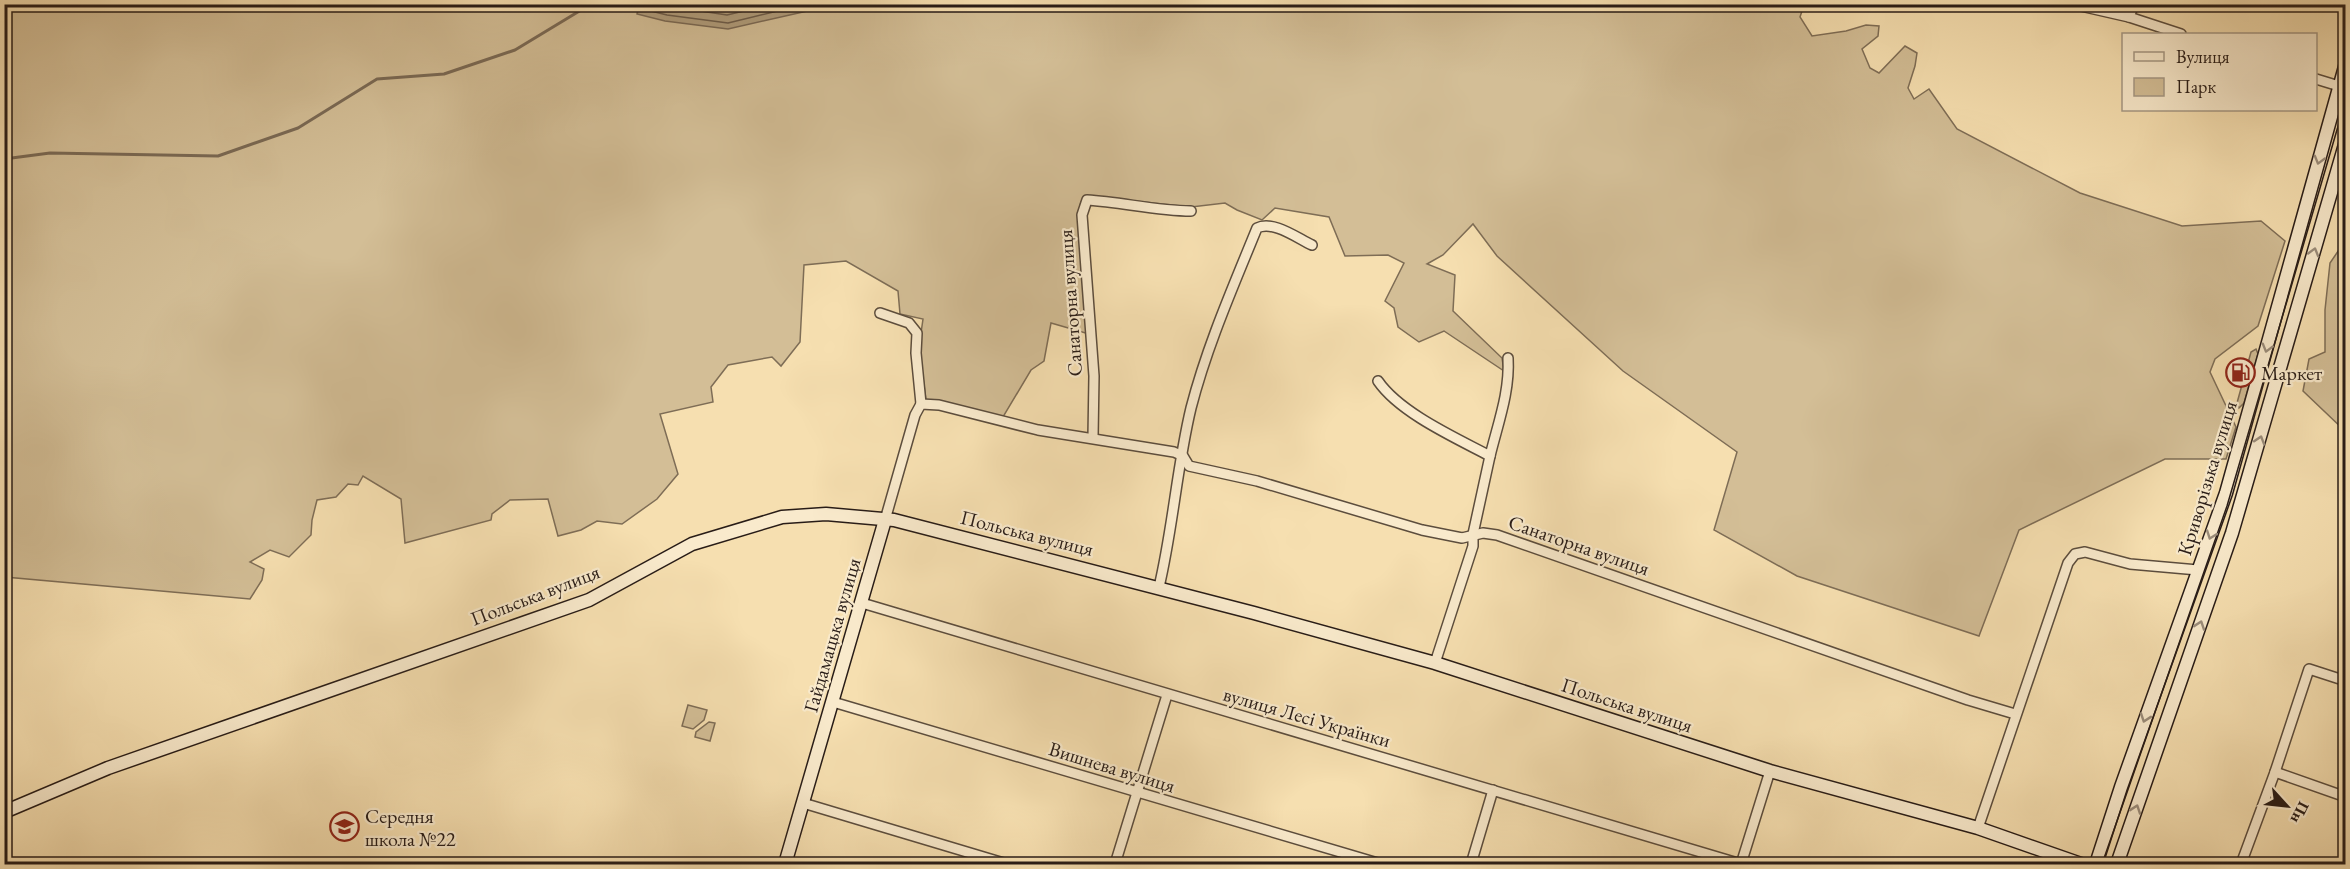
<svg xmlns="http://www.w3.org/2000/svg" width="2350" height="869" font-family="'EB Garamond',serif">
<style>
.green{fill:#d3be96;stroke:#7e6d56;stroke-width:1.5}
.water{fill:#b09d7c;stroke:#7a6954;stroke-width:1.5}
.lines{fill:none;stroke-linecap:round;stroke-linejoin:round}
.shore{stroke:#6c5c4a;stroke-width:1.5}
.stream{stroke:#7a6954;stroke-width:3}
.street-casing{stroke:#5c4d3d;stroke-width:12}
.secondary-casing{stroke:#281c17;stroke-width:15}
.street{stroke:#f9eacc;stroke-width:9}
.secondary{stroke:#f9eacc;stroke-width:12}
.tram{stroke:#281c17;stroke-width:1.5}
.oneway{stroke:#9b8d7b}
.labels{text-anchor:middle;dominant-baseline:central;stroke-width:4.5;stroke-linejoin:round;paint-order:stroke}
.street-label{font-size:20px;fill:#281c17;stroke:#f9eacc}
.poi-label{font-size:20px;fill:#281c17;stroke:#f9eacc;text-anchor:start}
</style>
<rect width="100%" height="100%" fill="#f6dfb0"/>
<filter id="stains"><feTurbulence type="fractalNoise" baseFrequency=".00333" numOctaves="4"/><feColorMatrix values="0 0 0 0 .2 0 0 0 0 .09 0 0 0 0 .02 0 0 0 .5 -.17"/></filter>
<radialGradient id="worn" r=".72"><stop offset=".6" stop-color="#630" stop-opacity="0"/><stop offset="1" stop-color="#630" stop-opacity=".3"/></radialGradient>
<g class="green">
<polygon points="1725,4 1730,7 1733,4 1804,5 1800,17 1812,36 1846,31 1866,25 1879,26 1878,36 1862,49 1870,68 1879,73 1905,46 1917,53 1915,66 1908,88 1914,99 1929,89 1957,129 2080,193 2182,226 2261,221 2285,241 2258,326 2215,359 2210,372 2236,427 2226,459 2165,459 2019,530 1979,636 1797,576 1714,530 1737,452 1623,371 1497,256 1473,224 1443,255 1427,264 1455,275 1453,311 1502,358 1504,371 1444,331 1419,342 1398,327 1394,308 1385,301 1404,263 1388,255 1345,256 1329,217 1275,208 1262,220 1237,210 1225,203 1191,207 1088,196 1081,202 1078,214 1089,334 1051,323 1044,361 1031,370 1003,417 926,400 919,347 923,319 900,314 898,291 846,261 804,265 800,342 781,366 772,357 728,365 711,387 713,402 660,414 678,474 657,499 622,524 597,521 581,530 558,536 548,499 510,500 492,514 491,520 405,543 401,499 363,476 358,485 348,484 336,497 317,500 312,520 311,535 289,557 270,550 250,562 264,569 262,580 250,599 5,577 4,5"/>
<polygon points="2345,241 2345,431 2303,391 2309,359 2325,352 2325,310 2330,263"/>
<polygon points="2256,349 2258,354 2244,403 2239,408 2237,403 2251,352"/>
<polygon points="688,705 707,710 704,720 693,729 682,726"/>
<polygon points="709,722 715,723 710,741 695,737 696,732"/>
</g>
<polygon class="water" points="639,5 834,5 728,29 665,21 637,14"/>
<g class="lines">
<g class="shore">
<polyline points="645,4 647,10 667,15 728,23 807,4"/>
<polyline points="654,4 727,15 774,4"/>
</g>
<polyline class="stream" points="4,159 50,153 218,156 298,128 377,79 444,74 515,50 591,4"/>
<defs>
<g id="street">
<polyline points="2072,4 2129,17 2181,34"/>
<polyline points="2129,17 2134,4"/>
<polyline points="2316,79 2339,86"/>
<polyline points="880,313 909,323 917,333 916,353 921,404"/>
<path d="M1378 381C1400 413 1456 438 1490 456L1473 534V546L1435 663"/>
<path d="M1093 437 1094 376 1082 215 1087 200C1122 202 1156 211 1191 211"/>
<path d="M1490 456C1498 423 1510 392 1508 358"/>
<polyline points="885,520 915,415 921,404 939,405 1038,430 1174,452 1183,456 1189,466 1257,481 1422,530 1462,538 1483,533 1497,535 1968,700 2015,714"/>
<path d="M1159 587C1173 528 1177 466 1191 408 1207 346 1233 287 1257 228 1273 220 1297 238 1312 245"/>
<polyline points="862,603 1741,864"/>
<polyline points="833,702 1381,864"/>
<polyline points="2275,772 2346,797"/>
<polyline points="803,803 1007,864"/>
<polyline points="1978,828 2068,563 2075,554 2085,552 2130,564 2198,570"/>
<polyline points="1115,864 1167,695"/>
<polyline points="1471,864 1493,790"/>
<polyline points="1741,864 1770,771"/>
<polyline points="2241,864 2275,772 2309,669 2346,681"/>
</g>
<g id="secondary">
<polyline points="4,812 108,768 589,600 692,544 782,517 826,514 894,520 1254,613 1435,663 1770,771 1978,828 2081,864"/>
<polyline points="785,864 885,520"/>
<polyline points="2096,864 2121,787 2226,493 2346,63"/>
<polyline points="2117,864 2232,533 2346,141"/>
</g>
</defs>
<use href="#street" class="street-casing"/>
<use href="#secondary" class="secondary-casing"/>
<use href="#street" class="street"/>
<use href="#secondary" class="secondary"/>
<polyline class="tram" points="2102,864 2227,506 2346,99"/>
</g>
<defs><path id="oneway-chevron" d="M-2-3.5L2.5 0L-2 3.5" fill="none" stroke-width="1.6" stroke-linecap="round" stroke-linejoin="round" transform="scale(1.5)"/></defs>
<g class="oneway">
<use href="#oneway-chevron" transform="translate(2319 160) rotate(106)"/>
<use href="#oneway-chevron" transform="translate(2314 252) rotate(-74)"/>
<use href="#oneway-chevron" transform="translate(2267 348) rotate(106)"/>
<use href="#oneway-chevron" transform="translate(2260 440) rotate(-73)"/>
<use href="#oneway-chevron" transform="translate(2211 535) rotate(110)"/>
<use href="#oneway-chevron" transform="translate(2200 625) rotate(-71)"/>
<use href="#oneway-chevron" transform="translate(2145 718) rotate(109)"/>
<use href="#oneway-chevron" transform="translate(2136 809) rotate(-71)"/>
</g>
<defs>
<symbol id="fuel-ring" viewBox="-11 -11 22 22"><circle r="9.5" fill="#f9eacc" stroke="#8f2418" stroke-width="1.5"/><path d="M-5.5-6h7V0h2V4h1.3V-2.5L3-4.5l.8-.8L6-3V5H2.5V1h-1V6h-7ZM-4.2-4.7v3.2H.2V-4.7Z" fill="#8f2418"/></symbol>
<symbol id="school-ring" viewBox="-11 -11 22 22"><circle r="9.5" fill="#f9eacc" stroke="#8f2418" stroke-width="1.5"/><path d="M0-5L7-2L0 1L-7-2ZM-4 1L0 2.5L4 1V4Q0 6-4 4Z" fill="#8f2418"/></symbol>
</defs>
<g fill-rule="evenodd">
<use href="#fuel-ring" x="2224" y="356" width="33" height="33"/>
<use href="#school-ring" x="328" y="810" width="33" height="33"/>
</g>
<g class="labels">
<g class="street-label">
<text transform="translate(1070 303) rotate(-94)">Санаторна вулиця</text>
<text transform="translate(2207 478) rotate(-73)">Криворізька вулиця</text>
<text transform="translate(1027 533) rotate(14)">Польська вулиця</text>
<text transform="translate(1579 545) rotate(19)">Санаторна вулиця</text>
<text transform="translate(535 595) rotate(-21)">Польська вулиця</text>
<text transform="translate(832 635) rotate(-74)">Гайдамацька вулиця</text>
<text transform="translate(1627 705) rotate(18)">Польська вулиця</text>
<text transform="translate(1307 717) rotate(16)">вулиця Лесі Українки</text>
<text transform="translate(1112 767) rotate(17)">Вишнева вулиця</text>
</g>
<g class="poi-label">
<text x="2261" y="373">Маркет</text>
<text x="365" y="816">Середня<tspan x="365" dy="23">школа №22</tspan></text>
</g>
</g>
<rect width="2350" height="869" fill="none" stroke="#f6dfb0" stroke-width="24"/>
<rect x="6" y="6" width="2338" height="857" fill="none" stroke="#281c17" stroke-width="3"/>
<rect x="12" y="12" width="2326" height="845" fill="none" stroke="#281c17" stroke-width="1.5"/>
<rect x="2122" y="33" width="195" height="78" fill="#f9eacc" stroke="#a59884" stroke-width="1.5"/>
<rect x="2134" y="52" width="30" height="9" fill="#f9eacc" stroke="#a59884" stroke-width="1.5"/>
<text x="2176" y="63" font-size="18" fill="#281c17">Вулиця</text>
<rect x="2134" y="78" width="30" height="18" fill="#d3be96" stroke="#a59884" stroke-width="1.5"/>
<text x="2176" y="93" font-size="18" fill="#281c17">Парк</text>
<g transform="translate(2287 806) rotate(117)" stroke="#f9eacc" stroke-width="4.5" paint-order="stroke">
<path d="M0-4.5L10 22L0 15L-10 22Z" fill="#281c17"/>
<text y="-9" font-size="16" font-weight="bold" text-anchor="middle" fill="#281c17">Пн</text>
</g>
<rect width="100%" height="100%" filter="url(#stains)"/>
<rect width="100%" height="100%" fill="url(#worn)"/>
</svg>
